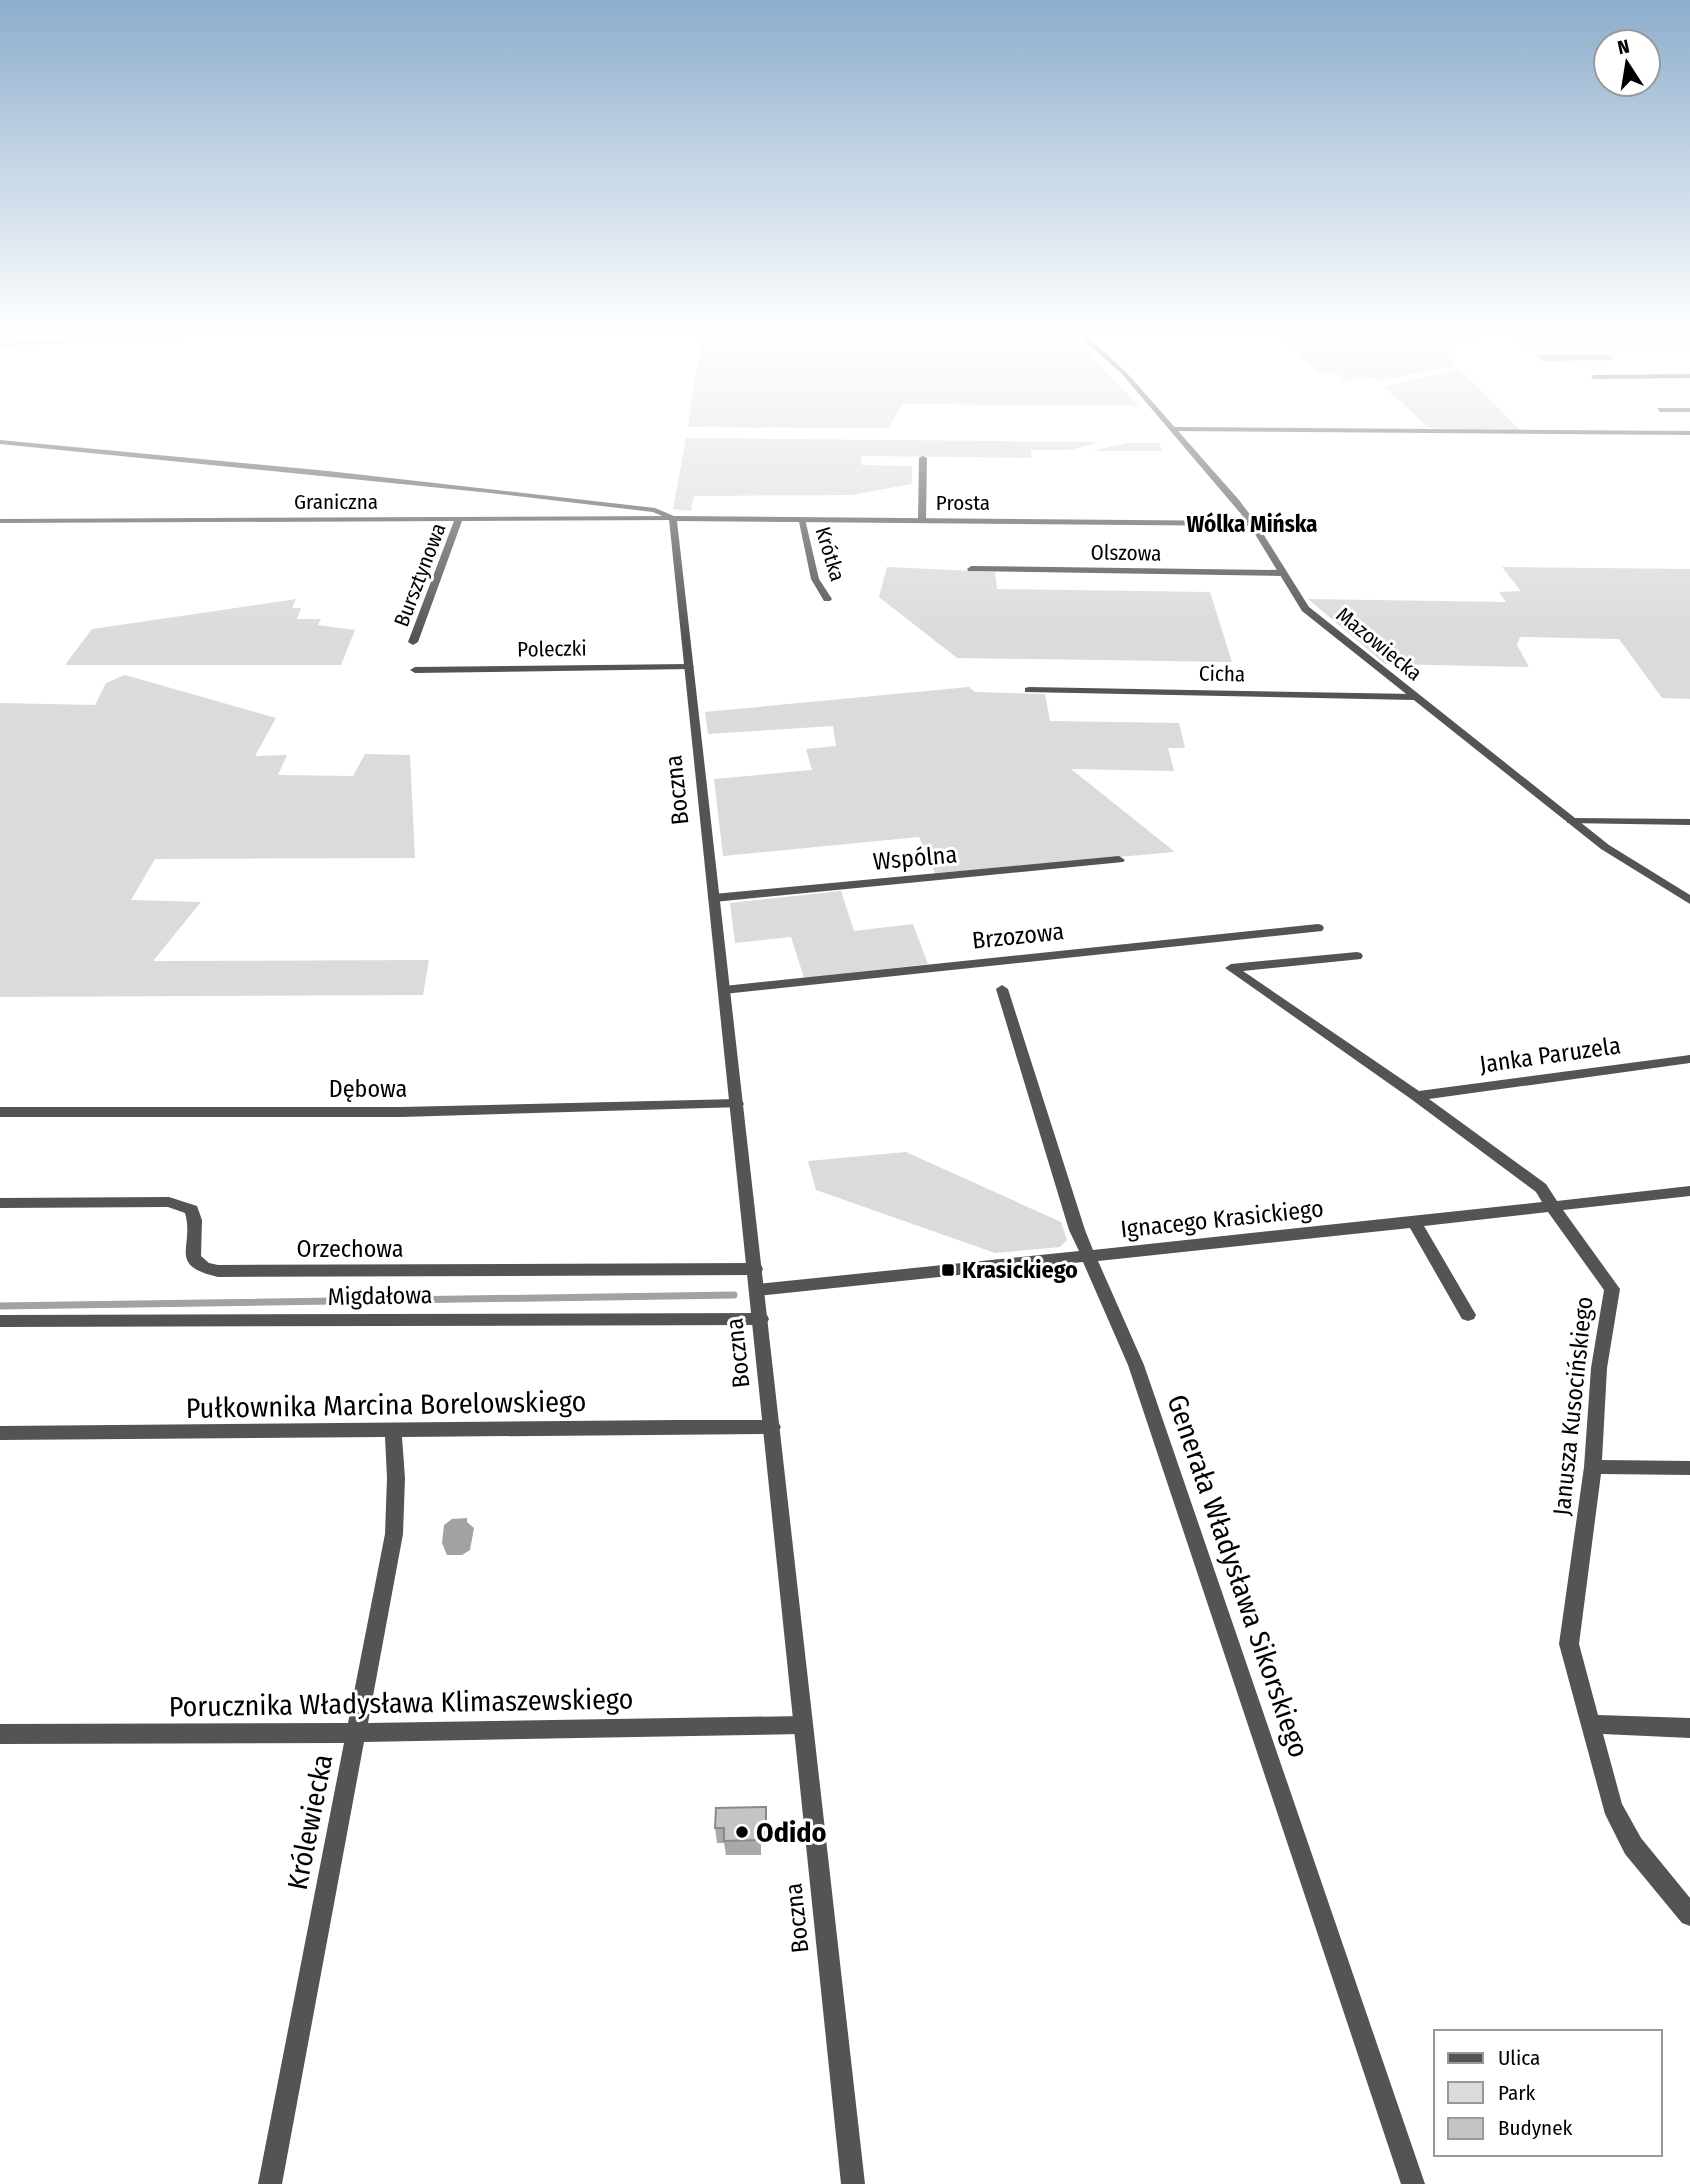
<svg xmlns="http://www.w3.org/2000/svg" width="1690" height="2184" font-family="'Fira Sans Condensed',sans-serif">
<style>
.green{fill:#dbdbdb}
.water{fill:#a2a2a2}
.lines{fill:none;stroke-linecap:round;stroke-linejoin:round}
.stream-far1{stroke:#a2a2a2;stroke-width:2.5}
.stream{stroke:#a2a2a2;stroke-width:7}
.minor{fill:#545454;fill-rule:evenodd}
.tertiary{fill:#545454;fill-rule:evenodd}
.wall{fill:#a9a9a9}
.building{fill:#c4c4c4;stroke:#898989;stroke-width:2}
.poi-dot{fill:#000;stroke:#fff;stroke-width:2.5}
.labels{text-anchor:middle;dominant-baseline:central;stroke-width:6;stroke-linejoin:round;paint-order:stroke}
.far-street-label{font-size:21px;fill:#000;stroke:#fff}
.far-quarter-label{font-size:23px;font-weight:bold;fill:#000;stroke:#fff}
.street-label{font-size:24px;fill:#000;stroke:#fff}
.poi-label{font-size:24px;font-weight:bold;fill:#000;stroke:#fff;text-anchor:start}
.near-street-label{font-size:28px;fill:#000;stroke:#fff}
.near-poi-label{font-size:28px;font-weight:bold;fill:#000;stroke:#fff;text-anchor:start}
</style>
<rect width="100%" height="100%" fill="#fff"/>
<g class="green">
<polygon points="702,332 1063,332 1082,348 1139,406 903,404 888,428 688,427"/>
<polygon points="1274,332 1469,332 1478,341 1441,348 1456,366 1379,381 1375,378 1344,380 1337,373 1317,373"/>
<polygon points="1509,332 1620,332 1593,334 1606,343 1690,341 1690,349 1525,350"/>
<polygon points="1459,369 1520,430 1429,428 1385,387"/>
<polygon points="686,438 1101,442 1070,450 1031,450 1031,458 861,456 862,465 912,466 912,484 851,495 694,496 691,511 673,509"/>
<polygon points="1127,443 1159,443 1162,451 1091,451"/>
<polygon points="887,567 995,572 997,589 1210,592 1232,662 957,658 879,597"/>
<polygon points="1502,567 1690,569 1690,699 1662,698 1619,639 1520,637 1517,645 1529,667 1385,664 1308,599 1506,602 1499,592 1521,591"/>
<polygon points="296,599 292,608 301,608 297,619 321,619 318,625 355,630 341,665 65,665 92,629"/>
<polygon points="125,675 276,718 255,756 287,755 278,775 353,776 365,754 410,755 415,858 155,859 131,900 201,902 153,961 429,960 423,995 0,997 0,703 95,705 106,683"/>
<polygon points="969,687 975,692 1045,694 1050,721 1179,723 1185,748 1168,748 1174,771 1071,769 1175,852 935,873 919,837 723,856 714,779 812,770 806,749 836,746 833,726 708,734 705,712"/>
<polygon points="841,891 854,931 913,924 928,964 804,978 791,937 735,943 730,903"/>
<polygon points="906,1152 1061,1222 1067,1240 1060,1247 995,1253 816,1190 808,1161"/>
</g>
<g class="water">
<polygon points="1535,355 1609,355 1615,360 1545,361 1539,360"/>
<polygon points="467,1518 467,1522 474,1528 470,1550 462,1555 447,1555 442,1543 444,1525 452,1519"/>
</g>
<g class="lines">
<polyline class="stream-far1" points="0,345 245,332"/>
<polyline class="stream" points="0,1306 734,1295"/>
<g class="minor">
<polygon points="1690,374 1690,378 1594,379 1591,377 1594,375"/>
<polygon points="1657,408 1690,408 1690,412 1660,412"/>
<polygon points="1174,427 1690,431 1690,435 1171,431 1170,429"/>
<polygon points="923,456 927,458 926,520 922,522 918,520 919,458"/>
<polygon points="673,516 677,518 676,520 462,521 418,642 413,645 408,642 454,521 0,523 0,519"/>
<polygon points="798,517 805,519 819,579 832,599 830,601 824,601 811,579"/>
<polygon points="971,566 1280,570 1284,573 1280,576 968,571 967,569"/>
<polygon points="689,664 694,667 692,669 415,673 410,670 415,667"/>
<polygon points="1029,687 1413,694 1418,697 1413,700 1025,692 1025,688"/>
<polygon points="1571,818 1690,819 1690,825 1567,823 1567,819"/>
<polygon points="1119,856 1125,860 1123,862 714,902 708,898 714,894"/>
<polygon points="1318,924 1322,925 1324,928 1322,931 724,994 718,990 724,986"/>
<polygon points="1357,952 1361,953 1363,956 1361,959 1243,971 1419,1091 1690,1055 1690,1063 1429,1099 1546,1184 1557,1201 1690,1186 1690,1196 1563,1210 1620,1289 1607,1368 1602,1460 1690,1461 1690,1475 1601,1474 1579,1644 1598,1715 1690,1718 1690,1738 1603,1734 1622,1804 1641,1838 1690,1898 1690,1926 1682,1923 1625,1854 1605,1814 1559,1644 1584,1467 1591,1368 1604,1290 1548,1212 1424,1226 1476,1315 1474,1319 1468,1321 1462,1319 1410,1228 1098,1261 1144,1365 1425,2184 1401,2184 1128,1365 1083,1262 758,1296 752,1294 750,1290 752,1286 758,1284 1079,1251 1069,1230 996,989 1002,985 1008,989 1085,1230 1093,1250 1542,1202 1536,1192 1411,1099 1225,968 1231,964"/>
<polygon points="737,1099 742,1101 744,1104 742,1107 401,1117 0,1117 0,1107 401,1107"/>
<path d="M169 1197 197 1206 202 1220 201 1256 209 1263 218 1265 755 1263 761 1265 763 1269 761 1273 755 1275 218 1277C166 1265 195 1248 185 1213L168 1207 0 1208V1198Z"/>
<polygon points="761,1313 767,1315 769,1319 767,1323 761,1325 0,1327 0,1315"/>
<polygon points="676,1420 772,1420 778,1422 781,1427 778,1432 772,1434 402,1437 405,1478 403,1534 368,1723 802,1716 809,1718 812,1725 809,1732 802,1734 364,1742 282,2184 258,2184 344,1743 0,1744 0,1724 348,1723 385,1534 387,1478 385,1437 0,1440 0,1426"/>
</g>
<polygon class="tertiary" points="1075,332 1082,332 1126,372 1239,500 1257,524 1309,607 1609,845 1690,895 1690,904 1601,849 1302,611 1250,526 677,521 865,2184 841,2184 669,519 653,512 491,493 0,444 0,440 328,471 655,508 674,516 1247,521 1122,374"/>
</g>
<polygon class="wall" points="766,1807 767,1842 761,1842 761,1855 726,1855 724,1843 717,1843 715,1828"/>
<polygon class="building" points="766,1807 766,1827 761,1828 760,1840 724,1841 724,1828 715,1828 716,1808"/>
<linearGradient id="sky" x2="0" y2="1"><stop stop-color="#8cadcc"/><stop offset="0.52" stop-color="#fff"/><stop offset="1" stop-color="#fff" stop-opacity="0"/></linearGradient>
<rect width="1690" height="638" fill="url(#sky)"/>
<g class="poi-dot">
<rect x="941" y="1263" width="14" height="14" rx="3.5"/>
<circle cx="742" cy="1832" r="7"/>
</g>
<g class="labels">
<g class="far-street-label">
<text x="336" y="502">Graniczna</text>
<text x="963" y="503">Prosta</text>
<text transform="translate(1126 553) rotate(1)">Olszowa</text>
<text transform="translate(830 554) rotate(73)">Krótka</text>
<text transform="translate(420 575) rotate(-69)">Bursztynowa</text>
<text transform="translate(1379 644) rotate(39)">Mazowiecka</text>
<text transform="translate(552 649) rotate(-1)">Poleczki</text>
<text transform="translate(1222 674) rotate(1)">Cicha</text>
</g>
<g class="far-quarter-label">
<text x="1252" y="524">Wólka Mińska</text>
</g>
<g class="street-label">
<text transform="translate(677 790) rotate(-96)">Boczna</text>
<text transform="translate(915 858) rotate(-5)">Wspólna</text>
<text transform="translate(1018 936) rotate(-6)">Brzozowa</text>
<text transform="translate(1550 1055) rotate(-8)">Janka Paruzela</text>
<text x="368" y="1089">Dębowa</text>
<text transform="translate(1222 1219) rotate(-6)">Ignacego Krasickiego</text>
<text x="350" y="1249">Orzechowa</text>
<text transform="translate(380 1296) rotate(-1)">Migdałowa</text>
<text transform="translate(738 1353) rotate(-96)">Boczna</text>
<text transform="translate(1573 1406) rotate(-84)">Janusza Kusocińskiego</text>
<text transform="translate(797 1918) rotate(-96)">Boczna</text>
</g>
<g class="poi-label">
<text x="962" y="1270">Krasickiego</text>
</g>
<g class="near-street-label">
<text transform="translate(386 1405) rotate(-1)">Pułkownika Marcina Borelowskiego</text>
<text transform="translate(1238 1576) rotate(71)">Generała Władysława Sikorskiego</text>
<text transform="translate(401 1703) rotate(-1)">Porucznika Władysława Klimaszewskiego</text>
<text transform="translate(310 1822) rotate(-79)">Królewiecka</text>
</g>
<g class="near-poi-label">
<text x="756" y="1832">Odido</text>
</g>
</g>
<rect x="1434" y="2030" width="228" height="126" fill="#ffffff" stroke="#999999" stroke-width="2"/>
<rect x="1448" y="2053" width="35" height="10" fill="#545454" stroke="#999999" stroke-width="2"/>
<text x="1498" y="2065" font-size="21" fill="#000000">Ulica</text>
<rect x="1448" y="2082" width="35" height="21" fill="#dbdbdb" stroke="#999999" stroke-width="2"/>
<text x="1498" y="2100" font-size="21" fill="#000000">Park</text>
<rect x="1448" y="2118" width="35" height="21" fill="#c4c4c4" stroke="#999999" stroke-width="2"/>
<text x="1498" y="2135" font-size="21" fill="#000000">Budynek</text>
<g transform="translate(1627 63) rotate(348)"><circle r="33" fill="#ffffff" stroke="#999999" stroke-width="2"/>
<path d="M0-5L12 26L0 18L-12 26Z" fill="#000000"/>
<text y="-10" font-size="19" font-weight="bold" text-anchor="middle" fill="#000000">N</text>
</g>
</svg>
